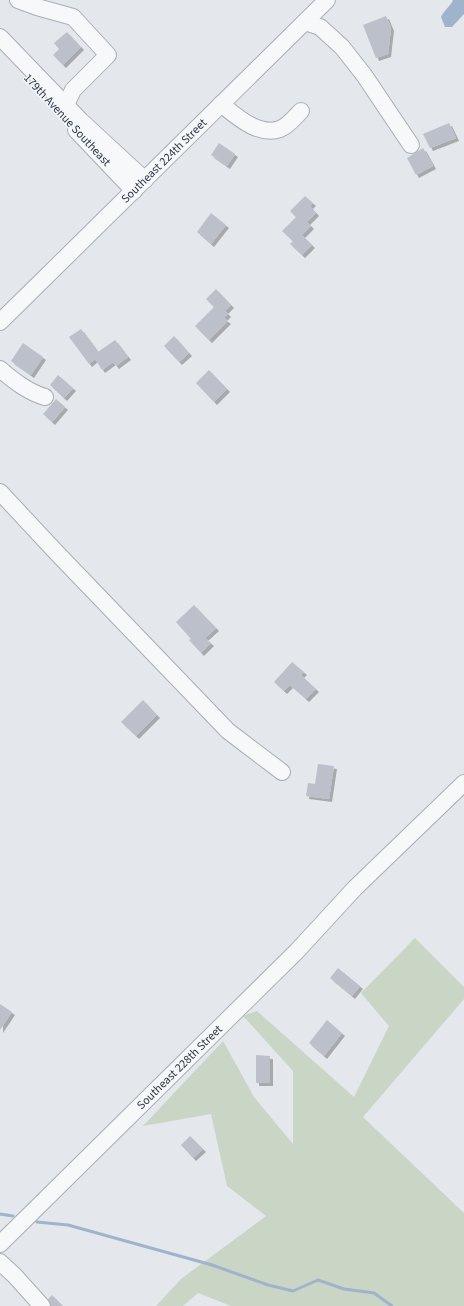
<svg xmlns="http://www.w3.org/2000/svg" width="464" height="1306" font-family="'Source Sans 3',sans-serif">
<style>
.green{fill:#c9d6c5}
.water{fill:#9fb4cc}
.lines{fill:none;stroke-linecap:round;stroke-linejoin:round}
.stream{stroke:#9fb4cc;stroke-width:3}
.building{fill:#bbc0ca;filter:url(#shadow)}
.minor-casing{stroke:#a9aeb7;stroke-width:18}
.minor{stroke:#f7f8fa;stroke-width:16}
.labels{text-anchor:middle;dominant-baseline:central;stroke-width:3;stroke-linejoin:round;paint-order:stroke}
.street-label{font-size:12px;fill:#2b3445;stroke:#f4f6f9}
</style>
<defs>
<filter id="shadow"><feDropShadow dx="3" dy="3" stdDeviation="0" flood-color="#0004"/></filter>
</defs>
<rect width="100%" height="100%" fill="#e4e7ec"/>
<polygon class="green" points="415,938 464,987 464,999 363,1117 464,1213 464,1306 231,1306 198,1293 183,1306 156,1306 181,1279 266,1216 227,1186 211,1114 143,1126 223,1041 254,1097 293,1144 293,1071 243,1016 257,1011 354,1097 389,1026 361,993"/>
<path class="water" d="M453 0H464V14L452 27H445L441 17C444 10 450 7 453 0Z"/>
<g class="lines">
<g class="stream">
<polyline points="0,1214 13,1216"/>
<polyline points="37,1222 68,1225 212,1265 268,1285 293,1291 318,1280 344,1289 374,1293 392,1306"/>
</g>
</g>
<g class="building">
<polygon points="386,16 391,28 388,54 376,58 363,25"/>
<polygon points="67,32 81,47 63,65 53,55 59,49 54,43"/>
<polygon points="449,123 456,138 430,148 423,134"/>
<polygon points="219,143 235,154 227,166 211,155"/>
<polygon points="423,148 433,166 416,175 407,158"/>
<polygon points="305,196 313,203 310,206 316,213 307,222 311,226 302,235 312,245 302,255 290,244 293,241 282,231 296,217 290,211"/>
<polygon points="211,213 226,225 211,244 197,232"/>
<polygon points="216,289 231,305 225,311 228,314 224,318 228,321 209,340 195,326 214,307 206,299"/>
<polygon points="81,329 98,352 115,340 128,357 116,366 113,362 102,370 95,359 89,364 69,337"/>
<polygon points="174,336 189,353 179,362 164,346"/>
<polygon points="23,343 43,357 31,375 11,361"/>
<polygon points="209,370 227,389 214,402 196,383"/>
<polygon points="58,375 73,388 64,398 50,385"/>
<polygon points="56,399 65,407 52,422 43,414"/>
<polygon points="194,605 216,628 205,638 211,643 201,653 189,640 191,639 176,622"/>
<polygon points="292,662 304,672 301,675 316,689 306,699 290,685 284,691 274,682"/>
<polygon points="143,700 157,715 136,736 121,722"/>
<polygon points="318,764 334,766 329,799 306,796 308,783 315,784"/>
<polygon points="338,968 360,986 352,996 330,978"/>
<polygon points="0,1004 12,1012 0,1030"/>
<polygon points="327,1020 342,1033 324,1056 309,1043"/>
<polygon points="256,1055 270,1056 270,1083 256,1083"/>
<polygon points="190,1136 203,1149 193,1158 181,1145"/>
<polygon points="52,1295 63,1306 51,1306 48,1299"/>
</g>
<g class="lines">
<defs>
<g id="minor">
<polyline points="18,0 37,7 73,17 108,55 73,90 66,105"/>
<polyline points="305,22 320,27 342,47 364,75 411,145"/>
<polyline points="0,37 81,121 145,180"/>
<path d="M221 104C236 116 259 137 280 129 288 126 295 117 301 111"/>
<polyline points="76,130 134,191"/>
<path id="s1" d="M0 322 327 0"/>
<path d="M0 369C14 381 28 392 45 397"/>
<polyline points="0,492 55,551 228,731 282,772"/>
<path id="s2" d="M0 1244 297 951 355 888 464 783"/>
<polyline points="0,1262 15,1276 42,1306"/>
</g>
</defs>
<use href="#minor" class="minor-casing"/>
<use href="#minor" class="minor"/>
</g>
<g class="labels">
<g class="street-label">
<text transform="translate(67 120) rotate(47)">179th Avenue Southeast</text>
<text stroke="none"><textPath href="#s1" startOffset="230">Southeast 224th Street</textPath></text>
<text stroke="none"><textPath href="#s2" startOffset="252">Southeast 228th Street</textPath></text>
</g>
</g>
</svg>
